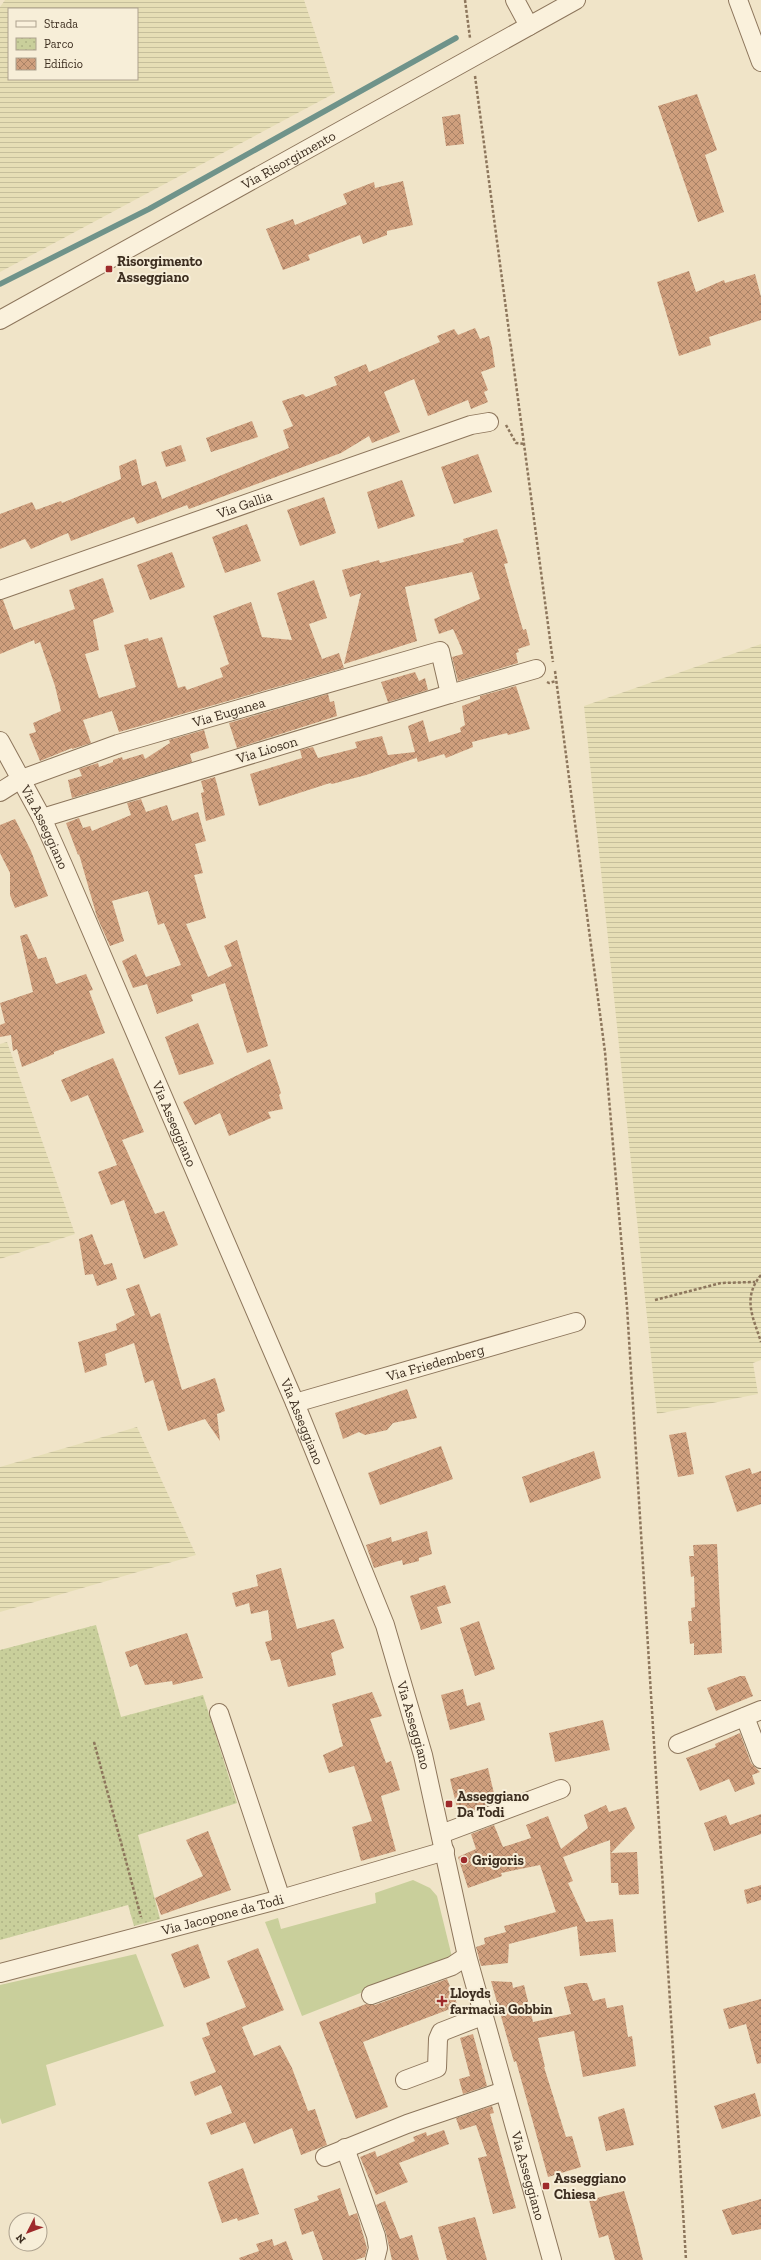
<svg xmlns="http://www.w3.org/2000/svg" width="761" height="2260" font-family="'Zilla Slab',serif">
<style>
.farmland{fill:url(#farmland-rules);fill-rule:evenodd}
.grass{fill:#c9cf9b}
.park{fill:url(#park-dots)}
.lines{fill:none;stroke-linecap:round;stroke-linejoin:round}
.stream{stroke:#6f938a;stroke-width:5.5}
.building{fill:url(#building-cross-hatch)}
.minor-casing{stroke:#8d765c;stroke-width:20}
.path{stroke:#8d765c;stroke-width:2.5;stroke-dasharray:3 2;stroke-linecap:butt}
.minor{stroke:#faf1dc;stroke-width:18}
.poi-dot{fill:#9e2a2b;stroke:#f7eed8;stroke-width:1.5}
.labels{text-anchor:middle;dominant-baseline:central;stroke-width:4;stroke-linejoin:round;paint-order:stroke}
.street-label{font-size:14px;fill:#3d2e20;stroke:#f7eed8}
.poi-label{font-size:14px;font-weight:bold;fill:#3d2e20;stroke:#f7eed8;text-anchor:start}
</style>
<defs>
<pattern id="farmland-rules" width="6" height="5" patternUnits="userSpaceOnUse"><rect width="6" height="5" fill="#e6deb5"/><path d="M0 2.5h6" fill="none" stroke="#c6bf9b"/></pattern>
<pattern id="park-dots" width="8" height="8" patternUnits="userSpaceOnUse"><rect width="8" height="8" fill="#c9cf9b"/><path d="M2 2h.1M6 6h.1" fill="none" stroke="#aeb285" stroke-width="1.8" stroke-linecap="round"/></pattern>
<pattern id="building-cross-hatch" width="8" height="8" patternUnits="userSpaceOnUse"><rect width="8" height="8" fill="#cf9f7d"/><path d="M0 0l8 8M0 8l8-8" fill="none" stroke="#a98266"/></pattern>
</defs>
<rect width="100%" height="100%" fill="#f0e4c8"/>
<g class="farmland">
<path d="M5 0H304L335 93 0 272V7ZM9 9H137V79H9Z"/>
<polygon points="761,644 761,1360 753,1363 758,1394 657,1414 584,706"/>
<polygon points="7,1042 75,1234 0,1259 0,1044"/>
<polygon points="137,1427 196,1555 0,1612 0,1467"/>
</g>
<g class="grass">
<polygon points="413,1880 430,1888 437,1896 452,1957 302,2016 265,1922 278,1918 281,1929 376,1903 375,1893"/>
<polygon points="136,1954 164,2026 46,2065 56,2105 2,2124 0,2118 0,1985"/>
</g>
<polygon class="park" points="96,1625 121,1717 203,1695 237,1803 138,1835 160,1919 134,1926 128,1905 0,1940 0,1650"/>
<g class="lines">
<polyline class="stream" points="0,284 149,209 456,38"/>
</g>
<g class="building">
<polygon points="697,94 717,150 705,155 724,212 698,222 658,106"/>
<polygon points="460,114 464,144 446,146 442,117"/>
<polygon points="403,181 413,225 387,231 387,235 363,244 360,235 308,255 310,260 283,270 266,229 293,219 295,225 347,204 343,194 374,182 375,188"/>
<polygon points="689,271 696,292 724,280 725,283 755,274 761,297 761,320 709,337 711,345 679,356 657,282"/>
<polygon points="475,328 480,339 489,336 492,347 495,367 481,372 488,390 484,392 488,402 471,409 468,400 428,416 414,379 384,392 400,432 372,443 369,436 341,453 189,509 187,505 137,524 134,517 71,541 68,533 31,549 25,539 0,549 0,514 32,502 36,510 61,501 62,503 121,479 119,466 136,459 142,486 156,481 162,499 289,448 283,430 293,426 282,401 303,394 306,397 337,385 334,377 366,364 369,372 440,342 437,336 454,329 458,335"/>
<polygon points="252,421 258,437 211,452 206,438"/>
<polygon points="181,445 186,461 166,467 161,452"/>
<polygon points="478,454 492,492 454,504 441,467"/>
<polygon points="402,480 415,516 378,529 367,492"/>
<polygon points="324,497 336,533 300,546 287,510"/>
<polygon points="247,524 261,561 225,573 212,537"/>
<polygon points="497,529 508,563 504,564 523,630 526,629 530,645 518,649 519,652 516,653 518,663 458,681 452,657 463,654 461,647 453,629 439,634 434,619 480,599 472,572 405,587 417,641 344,664 361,593 350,597 342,570 379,560 380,563 464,542 463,539"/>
<polygon points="172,552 185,587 150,600 137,565"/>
<polygon points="103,578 114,612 93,620 99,650 85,654 99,698 136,687 124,645 148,638 149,641 162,637 178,688 185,686 187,690 223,677 220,668 229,664 213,616 251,602 262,637 292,640 277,593 314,580 327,618 309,624 322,659 339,653 344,668 119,732 112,711 83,720 91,743 72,749 72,748 40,761 29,734 36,732 33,723 61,711 55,686 40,642 35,644 34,640 0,654 0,600 3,600 14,630 75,609 69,590"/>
<polygon points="415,672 419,681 425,678 428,690 388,702 381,682"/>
<polygon points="516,686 530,729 508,735 507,733 472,742 473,747 446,758 444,754 418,762 416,756 416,758 366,775 332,784 330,783 259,806 250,774 302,758 300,750 313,747 318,758 357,748 355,742 382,736 388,755 415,752 408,726 423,720 429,742 461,732 460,728 465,725 462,706 480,699 480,696"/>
<polygon points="328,694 330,702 334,701 337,716 237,748 229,723"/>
<polygon points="204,730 209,748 190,754 192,762 72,798 68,780 82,776 79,769 98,763 99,767 113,762 113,760 122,757 123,760 143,754 145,759 170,743 169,740"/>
<polygon points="215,777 225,815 206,821 201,793 204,792 201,781"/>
<polygon points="141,799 146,812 167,805 172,821 198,812 206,841 195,844 203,873 194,875 206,918 186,924 208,977 232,966 224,946 237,940 268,1046 247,1053 225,983 191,995 193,1001 157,1014 147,984 133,988 122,961 136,954 146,977 181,965 164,923 158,925 148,891 112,901 124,941 110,946 97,917 79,854 78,855 66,823 79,818 83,828 90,826 92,831 131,815 127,803"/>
<polygon points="15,819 31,851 48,896 15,908 10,895 10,873 0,853 0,825"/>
<polygon points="27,934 38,959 46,957 56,984 86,974 93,990 89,991 105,1033 54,1052 54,1054 22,1067 17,1049 13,1051 11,1035 0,1037 0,1025 5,1023 0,1003 33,992 20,936"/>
<polygon points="198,1023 214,1064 179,1075 165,1037"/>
<polygon points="113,1058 144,1132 122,1140 155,1214 164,1211 178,1245 144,1259 124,1200 111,1205 98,1172 117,1165 88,1095 71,1102 61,1080"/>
<polygon points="270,1059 281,1093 279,1095 283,1109 268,1112 271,1118 229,1136 220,1113 195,1125 183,1102"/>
<polygon points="92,1234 104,1265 112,1263 117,1279 97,1286 93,1274 85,1275 79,1239"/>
<polygon points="139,1284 151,1317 160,1313 182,1390 215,1378 225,1411 217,1414 220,1441 205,1419 168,1431 153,1380 145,1383 134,1343 105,1354 107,1365 85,1373 78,1342 117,1330 116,1324 135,1315 126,1289"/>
<polygon points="407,1389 417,1418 393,1423 387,1430 365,1435 359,1432 343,1439 335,1413"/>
<polygon points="686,1432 694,1474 678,1477 669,1435"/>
<polygon points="441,1446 453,1479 380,1505 368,1473"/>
<polygon points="594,1451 601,1478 530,1503 522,1477"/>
<polygon points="750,1468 752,1474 761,1471 761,1504 737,1512 725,1476"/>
<polygon points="427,1531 432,1554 419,1558 419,1561 403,1565 402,1560 374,1568 366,1545 391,1537 392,1542"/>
<polygon points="717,1544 722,1653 694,1655 694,1643 690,1644 688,1621 692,1621 691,1608 695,1607 694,1576 691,1577 689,1556 694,1556 693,1545"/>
<polygon points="281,1568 297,1629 334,1619 344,1648 331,1653 336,1675 288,1687 280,1659 271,1661 265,1642 272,1640 268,1610 251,1614 249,1603 236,1607 232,1593 258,1586 256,1575"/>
<polygon points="445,1585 451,1603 437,1607 442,1623 421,1630 410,1596"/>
<polygon points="479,1621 495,1669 475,1676 460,1628"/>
<polygon points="187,1633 203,1678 173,1685 172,1681 145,1685 137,1664 130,1667 125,1652"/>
<polygon points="740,1676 745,1676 753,1696 716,1711 707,1688"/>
<polygon points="463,1689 467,1706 480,1702 485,1720 450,1730 441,1695"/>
<polygon points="372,1692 382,1716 370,1719 386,1763 391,1761 400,1790 381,1796 396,1851 361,1861 352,1827 372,1821 354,1766 329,1773 323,1755 343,1746 332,1704"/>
<polygon points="603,1720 610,1750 555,1762 549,1733"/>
<polygon points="740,1733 751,1763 760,1772 752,1775 755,1784 735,1792 729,1779 700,1791 686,1758 716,1747 715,1744"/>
<polygon points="488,1768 496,1802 459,1816 450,1779"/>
<polygon points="606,1805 609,1812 626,1807 635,1828 611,1853 637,1852 639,1894 619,1895 618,1883 611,1883 610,1840 563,1857 573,1881 568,1883 586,1922 613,1919 616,1952 580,1956 577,1926 509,1944 509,1941 508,1963 481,1966 476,1947 485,1944 484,1938 506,1932 504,1926 556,1912 540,1865 501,1873 502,1876 468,1888 458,1857 476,1849 471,1834 494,1825 503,1847 531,1838 526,1825 548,1816 561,1849 588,1828 584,1815"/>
<polygon points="761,1814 761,1834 714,1851 704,1823 726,1815 730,1825"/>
<polygon points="208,1831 231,1890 161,1915 155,1898 203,1876 186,1840"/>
<polygon points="761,1885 761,1900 747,1904 744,1890"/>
<polygon points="198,1944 210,1978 184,1988 171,1954"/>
<polygon points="258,1948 284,2010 242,2027 254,2056 280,2045 292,2068 308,2111 315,2109 327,2145 301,2155 292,2128 254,2144 245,2122 211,2135 206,2123 232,2113 221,2085 195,2096 190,2082 216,2072 202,2038 210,2035 206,2023 246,2007 227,1961"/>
<polygon points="447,1979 458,2006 363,2042 388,2107 356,2119 319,2022 366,2004 375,2005"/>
<polygon points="491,1981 512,1982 513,1988 524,1985 533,2022 571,2014 564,1987 580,1983 587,1983 593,2001 605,1998 607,2008 623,2005 628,2037 632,2036 636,2066 583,2077 574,2031 538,2038 545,2067 544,2067 566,2137 572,2136 581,2167 548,2177 516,2061 514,2062"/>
<polygon points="761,1999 761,2063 757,2064 746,2024 729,2029 723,2009"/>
<polygon points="473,2034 487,2086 463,2094 459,2079 470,2076 460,2038"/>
<polygon points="755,2093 761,2116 722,2129 714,2106"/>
<polygon points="492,2106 494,2113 490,2114 516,2208 493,2214 478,2158 487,2156 476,2125 460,2130 456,2118"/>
<polygon points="624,2108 634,2145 606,2151 598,2117"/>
<polygon points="444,2130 449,2144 399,2163 408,2182 376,2195 360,2157 375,2151 377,2157 415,2141 413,2137 426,2132 427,2136"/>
<polygon points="243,2168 259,2214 238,2221 237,2218 222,2223 208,2182"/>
<polygon points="340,2188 349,2216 357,2213 367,2248 365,2257 355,2260 323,2260 313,2231 302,2235 294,2209 319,2200 317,2196"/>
<polygon points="624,2191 635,2228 643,2260 615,2260 608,2235 599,2238 589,2200"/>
<polygon points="761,2199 761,2229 732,2235 722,2210"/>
<polygon points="385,2201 400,2239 412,2235 419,2260 392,2260 386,2233 376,2205"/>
<polygon points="475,2217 487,2260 447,2260 438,2227"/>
<polygon points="272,2239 274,2246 286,2241 293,2260 240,2260 239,2258 259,2251 256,2244"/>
</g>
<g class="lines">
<defs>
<g id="minor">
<polyline points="515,0 529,26"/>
<polyline points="738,0 761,62"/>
<path id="s1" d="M0 320 576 0"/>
<path id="s2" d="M0 590 471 425 489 422"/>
<polyline points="450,694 536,669"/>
<path id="s3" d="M0 741 42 818 63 865 295 1403 385 1625 423 1755 467 1956 552 2260"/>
<path id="s4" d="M0 792 19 780 118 744 440 651 450 694 42 818"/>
<path id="s5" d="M295 1403 576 1322"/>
<polyline points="219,1713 281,1899"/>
<polyline points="745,1717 761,1759"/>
<polyline points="678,1744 761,1710"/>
<polyline points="441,1834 561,1789"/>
<path id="s6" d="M0 1973 281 1899 445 1851"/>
<polyline points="371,1995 452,1966 467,1956"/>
<polyline points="405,2080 437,2068 438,2039 441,2032 482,2016"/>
<polyline points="345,2148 376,2236 378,2248 375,2260"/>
<polyline points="325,2157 407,2124 504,2091"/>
</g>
</defs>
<use href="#minor" class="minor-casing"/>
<g class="path">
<polyline points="465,0 470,38"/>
<polyline points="475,76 553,662"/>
<polyline points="506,425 516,443 525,444"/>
<polyline points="555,671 605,1052 627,1307 686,2260"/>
<polyline points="547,682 549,683 556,681"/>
<path d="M761 1275C742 1298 753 1317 761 1342"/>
<polyline points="655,1300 721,1283 755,1282"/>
<polyline points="94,1742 141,1917"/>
</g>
<use href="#minor" class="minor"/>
</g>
<g class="poi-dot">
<rect x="105" y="265" width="8" height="8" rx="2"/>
<rect x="445" y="1800" width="8" height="8" rx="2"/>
<circle cx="464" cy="1860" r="4"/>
<path d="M440 1995h4v4h4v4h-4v4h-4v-4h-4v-4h4z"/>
<rect x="542" y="2182" width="8" height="8" rx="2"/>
</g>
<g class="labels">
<g class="street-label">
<text stroke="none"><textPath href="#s1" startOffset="330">Via Risorgimento</textPath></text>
<text stroke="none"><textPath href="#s2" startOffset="259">Via Gallia</textPath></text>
<text stroke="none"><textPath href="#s4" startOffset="243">Via Euganea</textPath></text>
<text transform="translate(267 750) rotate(-17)">Via Lioson</text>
<text stroke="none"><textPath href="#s3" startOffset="97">Via Asseggiano</textPath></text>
<text stroke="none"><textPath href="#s3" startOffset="421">Via Asseggiano</textPath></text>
<text stroke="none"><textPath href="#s5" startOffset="146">Via Friedemberg</textPath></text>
<text stroke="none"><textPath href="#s3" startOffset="745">Via Asseggiano</textPath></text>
<text stroke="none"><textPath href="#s3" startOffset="1069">Via Asseggiano</textPath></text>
<text stroke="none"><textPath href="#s6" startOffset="230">Via Jacopone da Todi</textPath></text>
<text stroke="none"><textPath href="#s3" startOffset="1534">Via Asseggiano</textPath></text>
</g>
<g class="poi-label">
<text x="117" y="261">Risorgimento<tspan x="117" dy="16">Asseggiano</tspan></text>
<text x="457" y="1796">Asseggiano<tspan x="457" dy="16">Da Todi</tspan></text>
<text x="472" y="1860">Grigoris</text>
<text x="450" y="1993">Lloyds<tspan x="450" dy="16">farmacia Gobbin</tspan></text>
<text x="554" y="2178">Asseggiano<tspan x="554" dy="16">Chiesa</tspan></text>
</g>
</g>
<rect x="8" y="8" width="130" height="72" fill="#f7eed8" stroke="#ada18e"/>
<rect x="16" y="21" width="20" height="6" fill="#faf1dc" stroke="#ada18e"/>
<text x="44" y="28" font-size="12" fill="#3d2e20">Strada</text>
<rect x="16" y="38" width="20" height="12" fill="url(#park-dots)" stroke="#ada18e"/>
<text x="44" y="48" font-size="12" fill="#3d2e20">Parco</text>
<rect x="16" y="58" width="20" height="12" fill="url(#building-cross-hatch)" stroke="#ada18e"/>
<text x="44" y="68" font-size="12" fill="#3d2e20">Edificio</text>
<g transform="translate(28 2232) rotate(228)"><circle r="19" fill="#f7eed8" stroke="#ada18e"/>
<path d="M0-3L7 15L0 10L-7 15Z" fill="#9e2a2b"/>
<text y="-6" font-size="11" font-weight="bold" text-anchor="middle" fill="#3d2e20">N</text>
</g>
</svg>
